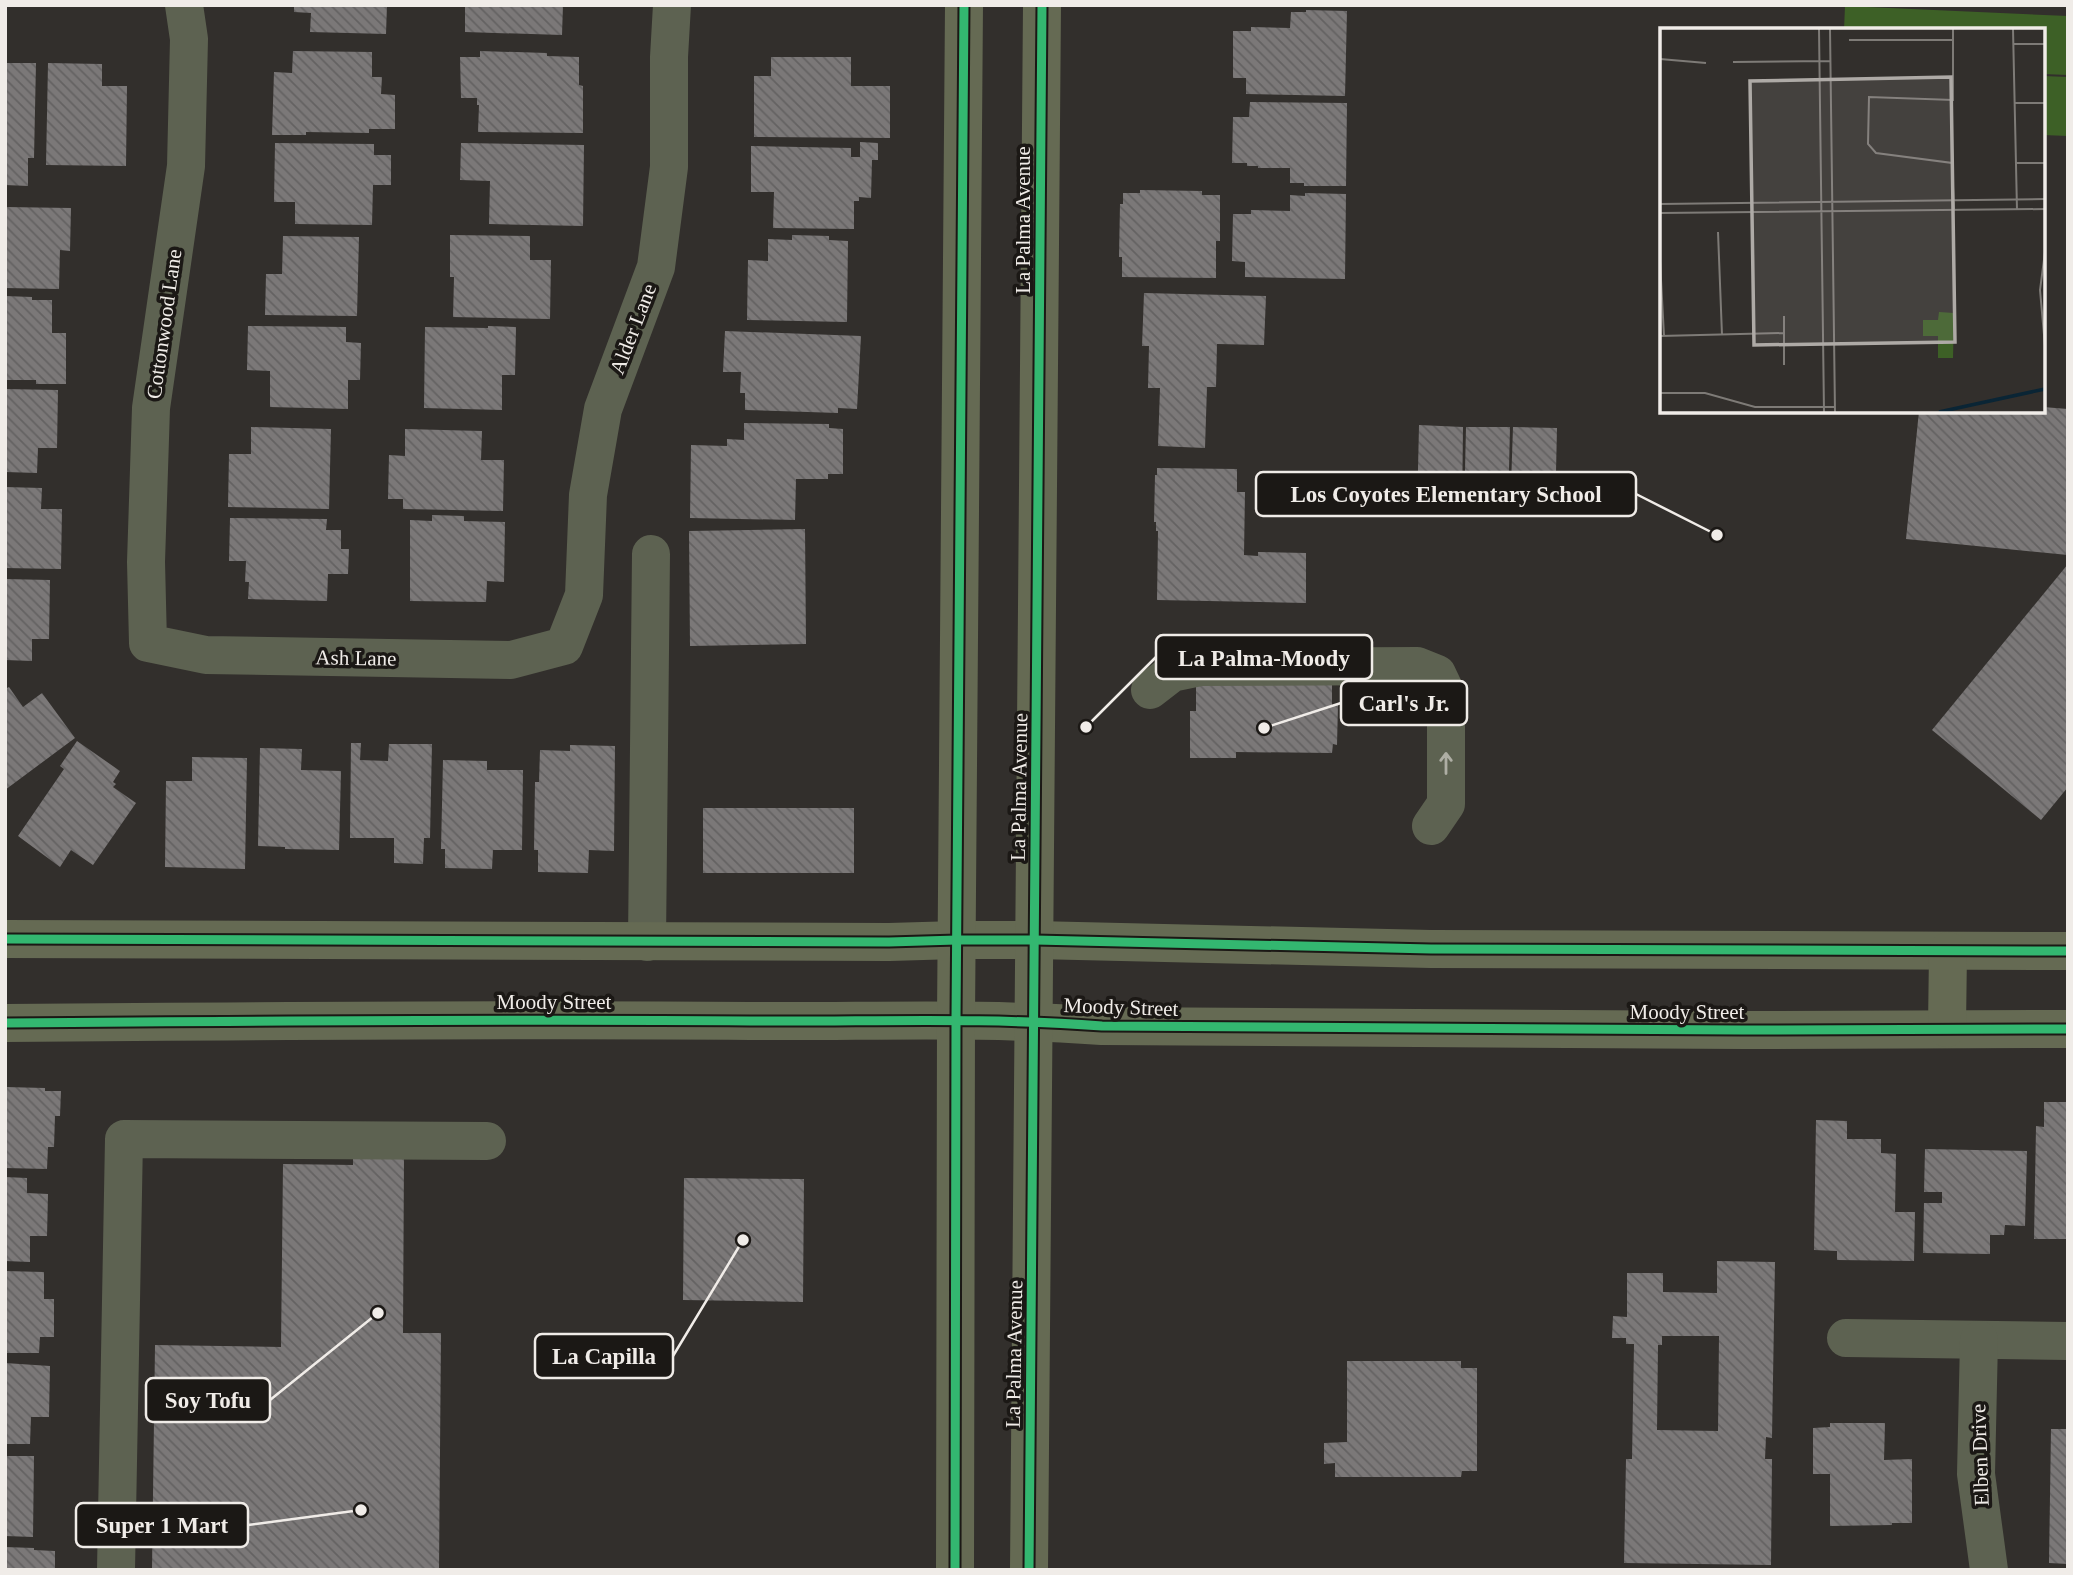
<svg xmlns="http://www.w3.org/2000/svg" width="2073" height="1575" font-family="Georgia,serif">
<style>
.park{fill:#3d6026}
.building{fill:url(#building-back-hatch);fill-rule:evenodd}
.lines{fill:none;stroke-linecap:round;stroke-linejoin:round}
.minor{stroke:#5d6251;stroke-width:38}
.major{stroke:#656a53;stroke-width:38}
.cycleway-casing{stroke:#1b1815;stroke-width:13}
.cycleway{stroke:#33b770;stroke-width:9}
.oneway{stroke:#aeaea4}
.labels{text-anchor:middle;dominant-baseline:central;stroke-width:7;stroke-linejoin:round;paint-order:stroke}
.street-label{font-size:21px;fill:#f0ece8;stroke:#1b1815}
.inset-river{fill:none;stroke:#0a2535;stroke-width:3.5}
.inset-road{fill:none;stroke:#7e7b77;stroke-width:2}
.view{fill:#aeaaa6;fill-opacity:0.15;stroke:#aeaaa6;stroke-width:3.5}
.inset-edge{fill:none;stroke:#f0ece8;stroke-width:3.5}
.leader{fill:none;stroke:#f0ece8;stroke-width:2.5}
.callout-dot{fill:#f0ece8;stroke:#1b1815;stroke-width:2.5}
.callout{fill:#1b1815;stroke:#f0ece8;stroke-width:2.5}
.callout-label{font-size:23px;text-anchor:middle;font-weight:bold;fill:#f0ece8}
</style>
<defs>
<pattern id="building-back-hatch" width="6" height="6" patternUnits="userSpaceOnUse" patternTransform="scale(1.75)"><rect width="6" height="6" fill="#7b7878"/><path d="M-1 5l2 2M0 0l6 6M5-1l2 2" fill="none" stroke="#646262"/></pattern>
</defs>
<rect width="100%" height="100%" fill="#322f2c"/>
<g class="park">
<polygon points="1845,6 2068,16 2068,75 2043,74 2043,30 1844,30"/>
<polygon points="2043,76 2068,77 2068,136 2043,135"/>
</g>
<g class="building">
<polygon points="294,5 387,5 386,34 310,32 311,13 294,12"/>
<polygon points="465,5 563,5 562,35 465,32"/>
<polygon points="1306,10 1347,11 1345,96 1246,94 1246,78 1233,78 1233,31 1251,31 1251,27 1290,28 1291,12 1306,12"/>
<polygon points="293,51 372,52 372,77 382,77 381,94 395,95 395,129 369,129 369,133 306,132 306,135 272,135 274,72 292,73"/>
<polygon points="480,51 547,53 547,56 579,57 579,85 583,86 583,133 478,132 479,105 477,105 477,98 461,98 460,57 480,57"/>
<polygon points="771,57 851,57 851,86 890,86 890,138 754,137 754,76 771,76"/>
<polygon points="5,63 36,63 34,158 28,158 28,186 5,185"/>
<polygon points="48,63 102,64 102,86 127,86 126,166 46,165"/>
<polygon points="1250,102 1347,103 1346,186 1304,186 1304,183 1290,183 1290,168 1258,168 1258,166 1247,166 1247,163 1232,163 1233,117 1249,117"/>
<polygon points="860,142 878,143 878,160 872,160 871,198 859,197 859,201 854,201 854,229 773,228 774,192 751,192 751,146 851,148 851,157 860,157"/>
<polygon points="275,143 374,144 374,155 391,155 391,185 373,185 372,225 295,224 295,202 274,202"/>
<polygon points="461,143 584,145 583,226 489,224 490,181 460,180"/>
<polygon points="1140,190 1202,191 1202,195 1220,195 1220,241 1216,241 1216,278 1122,277 1122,257 1119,257 1120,204 1123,204 1123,193 1140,193"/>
<polygon points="1305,193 1346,194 1345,279 1245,277 1245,262 1232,261 1233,214 1251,214 1251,210 1290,211 1290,195 1305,196"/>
<polygon points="5,207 71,208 70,251 60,250 59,289 5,288"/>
<polygon points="450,235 530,236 530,260 551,260 550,319 453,317 454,277 450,277"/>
<polygon points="792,235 829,236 829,240 848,241 847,322 747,320 748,260 768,261 768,239 792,240"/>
<polygon points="283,236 359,237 357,316 265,315 266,274 282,274"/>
<polygon points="1144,293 1266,296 1264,345 1217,344 1216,387 1207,387 1205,448 1158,446 1160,388 1148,388 1149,346 1142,346"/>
<polygon points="5,296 32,297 32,300 52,300 52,333 66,333 66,384 36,384 36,380 5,380"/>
<polygon points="248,326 346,327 346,342 361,343 360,380 348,380 348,409 270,407 270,371 247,370"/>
<polygon points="488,326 516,327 515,375 502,375 502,410 424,408 425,327 488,328"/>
<polygon points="725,331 861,336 857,409 838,408 838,413 745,410 745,393 740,393 741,372 723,372"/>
<polygon points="5,389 58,390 57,448 38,448 37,473 5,472"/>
<polygon points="2043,407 2068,409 2068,555 1906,539 1919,411 2043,411"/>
<polygon points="744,423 829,424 829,428 843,429 843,474 828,474 828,479 796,479 795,520 690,518 691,445 727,446 727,439 744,440"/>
<polygon points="1419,425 1463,427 1462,514 1417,513"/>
<polygon points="251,427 331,429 329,509 228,507 229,454 251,454"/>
<polygon points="1466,427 1510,427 1508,515 1464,514"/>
<polygon points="1513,427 1557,428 1555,516 1510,515"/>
<polygon points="405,429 482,431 481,460 504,460 503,511 403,509 403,499 388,499 389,455 405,456"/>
<polygon points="1157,468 1237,469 1237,492 1245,492 1244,555 1258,556 1258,552 1306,553 1306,603 1157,600 1158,531 1156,531 1156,522 1154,522 1155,475 1157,475"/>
<polygon points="5,487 42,488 41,509 62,509 61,569 5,568"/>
<polygon points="432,515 464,516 464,521 505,522 504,582 487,581 486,602 410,601 410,520 432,521"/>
<polygon points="230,518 327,519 326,530 341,530 341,549 349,549 348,574 328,574 327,601 248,599 249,582 245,582 246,561 229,561"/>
<polygon points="805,529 806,644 690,646 689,531"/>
<polygon points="2068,564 2068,787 2041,820 1932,730"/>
<polygon points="5,579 50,580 49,639 32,639 32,661 5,660"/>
<polygon points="1196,682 1332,684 1332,705 1338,705 1337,745 1333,744 1332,753 1236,752 1236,758 1190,758 1190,711 1196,711"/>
<polygon points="9,687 23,707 42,693 75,738 5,790 5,689"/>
<polygon points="77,741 120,771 113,782 116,784 113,787 136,803 93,865 71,850 60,867 18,836 64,769 60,766"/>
<polygon points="351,743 361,743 360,760 388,761 389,744 432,744 430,838 424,838 423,864 394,863 394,838 350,838"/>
<polygon points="570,745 615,746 614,851 589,850 588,873 538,872 538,850 534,850 535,782 539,782 540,750 570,751"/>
<polygon points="260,748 302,749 301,770 341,771 339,850 285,849 285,847 258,846"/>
<polygon points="192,757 247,758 245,869 165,867 166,781 192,781"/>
<polygon points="443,760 487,761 487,770 523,770 522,850 493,850 492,869 445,868 445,849 441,849"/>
<rect x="703" y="808" width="151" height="65"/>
<polygon points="5,1087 45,1088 45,1091 61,1091 60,1116 55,1116 54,1147 48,1147 47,1169 5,1168"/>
<polygon points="2044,1102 2068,1102 2068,1239 2034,1239 2036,1126 2044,1127"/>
<polygon points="1816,1120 1847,1121 1847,1139 1881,1139 1881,1153 1896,1154 1895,1212 1915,1212 1914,1261 1837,1260 1837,1251 1814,1250"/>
<polygon points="1925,1149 2027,1151 2025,1226 2005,1225 2004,1235 1990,1235 1990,1254 1923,1253 1924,1203 1942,1203 1942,1192 1924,1192"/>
<polygon points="353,1157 404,1158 403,1333 441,1333 439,1570 152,1570 155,1345 281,1347 283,1164 353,1165"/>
<polygon points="5,1177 27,1178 27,1193 48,1194 47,1236 30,1236 30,1262 5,1261"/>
<polygon points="684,1178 804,1179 803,1302 683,1300"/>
<path d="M1717 1261 1775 1262 1772 1438 1766 1437 1765 1459H1772L1771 1565 1624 1563 1626 1459H1632L1634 1344H1626V1338H1612L1613 1316 1627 1317V1273H1663V1292L1717 1293ZM1662 1336H1719L1718 1431 1657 1430 1658 1345H1662Z"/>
<polygon points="5,1271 44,1272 44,1299 54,1299 54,1337 40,1337 39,1353 5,1353"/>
<polygon points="1347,1361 1461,1361 1461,1368 1477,1368 1477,1471 1462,1471 1461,1477 1335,1477 1335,1463 1324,1464 1324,1443 1347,1442"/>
<polygon points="5,1363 50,1366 49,1417 31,1417 30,1444 5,1444"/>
<polygon points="1830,1423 1885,1423 1884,1460 1912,1459 1912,1523 1892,1523 1892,1525 1830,1526 1830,1474 1813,1474 1813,1428 1830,1427"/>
<polygon points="2051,1429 2068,1429 2068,1564 2049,1563"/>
<polygon points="5,1456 34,1456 33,1537 5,1536"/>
<polygon points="5,1547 34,1548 34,1550 55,1551 55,1570 5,1570"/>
</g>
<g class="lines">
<g class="minor">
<polyline points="184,5 189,39 186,166 151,408 146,562 148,643 206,655 511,660 564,646 584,595 588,495 603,409 656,267 669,167 669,57 672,5"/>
<polyline points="1150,690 1172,673 1201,667 1417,666 1437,674 1446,693 1446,804 1431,826"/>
<polyline points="647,942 651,554"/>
<polyline points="1846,1338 2068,1341"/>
<polyline points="1979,1340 1976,1474 1989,1570"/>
<polyline points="116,1570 124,1139 487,1141"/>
</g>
<g class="major">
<polyline points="5,939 889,942 957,940 1035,940 1431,949 2068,951"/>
<path d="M5 1023C253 1021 501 1019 750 1021 867 1022 985 1017 1102 1026L1742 1030 2068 1029"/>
<polyline points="1947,1028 1948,951"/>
<polyline points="955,1570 956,1019 964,5"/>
<polyline points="1029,1570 1042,5"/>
</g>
<defs>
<g id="cycleway">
<polyline points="5,939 889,942 957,940 1035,940 1431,949 2068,951"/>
<path d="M5 1023C253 1021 501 1019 750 1021 867 1022 985 1017 1102 1026L1742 1030 2068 1029"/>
<polyline points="955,1570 956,1019 964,5"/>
<polyline points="1029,1570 1042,5"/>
</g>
</defs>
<use href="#cycleway" class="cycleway-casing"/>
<use href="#cycleway" class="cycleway"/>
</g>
<defs><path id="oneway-shaft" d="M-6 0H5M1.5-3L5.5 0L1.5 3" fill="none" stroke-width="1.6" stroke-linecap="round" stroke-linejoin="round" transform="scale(1.75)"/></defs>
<use class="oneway" href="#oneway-shaft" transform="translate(1446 763) rotate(-90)"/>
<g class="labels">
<g class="street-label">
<text transform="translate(1023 220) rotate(-90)">La Palma Avenue</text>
<text transform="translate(164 324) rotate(-82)">Cottonwood Lane</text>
<text transform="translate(633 329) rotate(-69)">Alder Lane</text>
<text transform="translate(356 658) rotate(1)">Ash Lane</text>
<text transform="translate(1019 787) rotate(-89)">La Palma Avenue</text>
<text x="554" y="1002">Moody Street</text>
<text transform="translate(1121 1007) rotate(2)">Moody Street</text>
<text x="1687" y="1012">Moody Street</text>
<text transform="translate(1014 1354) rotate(-89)">La Palma Avenue</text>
<text transform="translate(1980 1455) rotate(-92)">Elben Drive</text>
</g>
</g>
<g transform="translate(1660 28)">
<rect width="385" height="385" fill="#322f2c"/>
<path d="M279 284 294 285 293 330H278V308H263V292H278Z" fill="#3d6026"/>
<path class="inset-river" d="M279 384 385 361"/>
<path class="inset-road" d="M159 1 164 384M170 1 175 384M293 1V72L209 69 208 116 216 125 292 135 294 182M353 1 357 182M189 12H293M353 16H385M0 31 46 35M73 34 170 33M354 75H385M356 135H385M0 176 385 171M0 185 385 181M58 204 62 307M385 224 380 262 385 318M0 233 4 308M124 288V337M0 308 124 305M0 365H45L95 379H175"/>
<path class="view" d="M291 49 295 314 94 317 90 53Z"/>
<rect width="385" height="385" class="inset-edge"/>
</g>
<path class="leader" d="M1717 535L1636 494M1086 727L1156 657M1264 728L1341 703M743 1240L673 1356M378 1313L270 1400M361 1510L248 1525"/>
<g class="callout-dot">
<circle cx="1717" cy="535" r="7"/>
<circle cx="1086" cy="727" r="7"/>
<circle cx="1264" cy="728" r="7"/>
<circle cx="743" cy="1240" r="7"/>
<circle cx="378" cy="1313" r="7"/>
<circle cx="361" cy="1510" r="7"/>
</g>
<g class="callout">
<rect x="1256" y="472" width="380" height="44" rx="7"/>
<rect x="1156" y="635" width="216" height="44" rx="7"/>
<rect x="1341" y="681" width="126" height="44" rx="7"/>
<rect x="535" y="1334" width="138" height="44" rx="7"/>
<rect x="146" y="1378" width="124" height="44" rx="7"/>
<rect x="76" y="1503" width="172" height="44" rx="7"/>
</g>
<g class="callout-label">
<text x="1446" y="502">Los Coyotes Elementary School</text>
<text x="1264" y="666">La Palma-Moody</text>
<text x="1404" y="711">Carl's Jr.</text>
<text x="604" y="1364">La Capilla</text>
<text x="208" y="1408">Soy Tofu</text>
<text x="162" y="1533">Super 1 Mart</text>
</g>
<rect width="2073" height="1575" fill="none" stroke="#f0ece8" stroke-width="14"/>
</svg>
